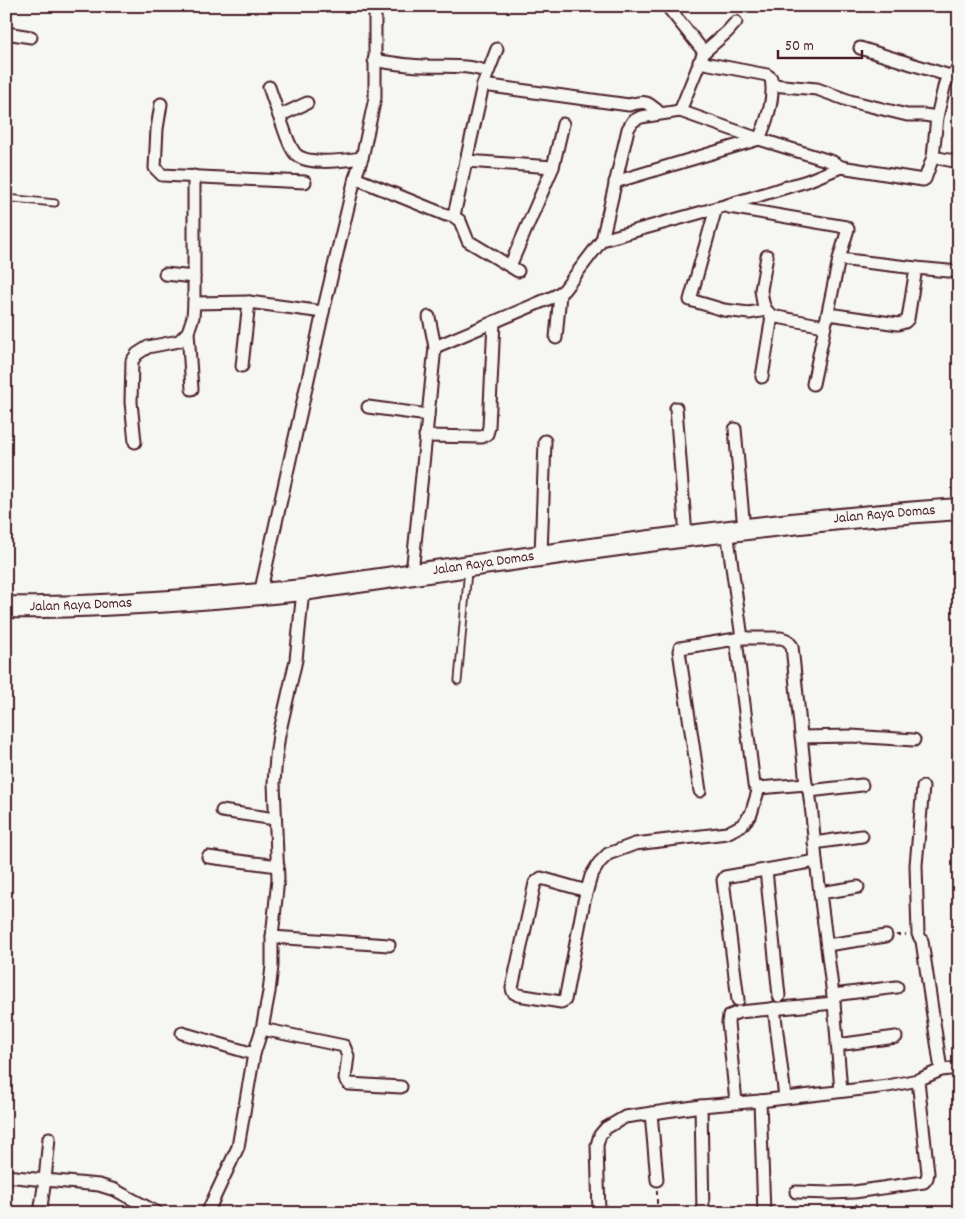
<svg xmlns="http://www.w3.org/2000/svg" width="965" height="1219" font-family="Dekko,sans-serif">
<style>
.lines{fill:none;stroke-linecap:round;stroke-linejoin:round}
.service-casing{stroke:#4a1f2b;stroke-width:9}
.minor-casing{stroke:#4a1f2b;stroke-width:15}
.trunk-casing{stroke:#4a1f2b;stroke-width:24}
.path{stroke:#4a1f2b;stroke-width:2;stroke-dasharray:5 4;stroke-linecap:butt}
.service{stroke:#f6f6f2;stroke-width:5.5}
.minor{stroke:#f6f6f2;stroke-width:11}
.trunk{stroke:#f6f6f2;stroke-width:20}
.labels{text-anchor:middle;dominant-baseline:central;stroke-width:4;stroke-linejoin:round;paint-order:stroke}
.street-label{font-size:15px;fill:#4a1f2b;stroke:#f6f6f2}
</style>
<rect width="100%" height="100%" fill="#f6f6f2"/>
<filter id="ink" filterUnits="userSpaceOnUse"><feTurbulence type="fractalNoise" baseFrequency=".02" numOctaves="2"/><feDisplacementMap in="SourceGraphic" scale="10" xChannelSelector="R" yChannelSelector="G"/><feConvolveMatrix kernelMatrix="1 2 1 2 8 2 1 2 1" color-interpolation-filters="sRGB"/></filter>
<g filter="url(#ink)">
<g class="lines">
<defs>
<g id="service">
<polyline points="6,198 55,203"/>
<polyline points="458,681 468,570"/>
</g>
<g id="minor">
<polyline points="667,6 704,52"/>
<polyline points="6,33 31,37"/>
<polyline points="860,48 950,76"/>
<path d="M374 60C391 63 408 66 425 66 445 67 469 64 487 72"/>
<path d="M483 85 629 105C646 100 648 102 660 113"/>
<polyline points="772,85 817,89 850,101 907,115 924,115 937,117"/>
<polyline points="269,87 279,116"/>
<path d="M307 103 279 116C284 127 287 142 294 152 304 167 346 160 362 158"/>
<polyline points="161,104 157,129 155,168 162,175 305,182"/>
<polyline points="680,111 704,52 727,32 736,22"/>
<polyline points="933,157 959,162"/>
<polyline points="466,161 553,167"/>
<polyline points="355,178 446,215 452,215 455,211 483,85 497,49"/>
<path d="M615 182 759 139C767 121 775 97 771 78L767 75 699 62"/>
<polyline points="729,207 846,227 848,229 839,259 813,384"/>
<polyline points="716,208 690,300 724,310 749,313 766,310"/>
<polyline points="452,215 460,221 468,241 518,271"/>
<polyline points="602,240 724,206 807,181 841,167 923,180 925,179 933,157 937,117 945,83 956,71 959,71"/>
<polyline points="767,256 761,290 763,303 766,310 772,316 824,326"/>
<polyline points="839,259 916,268"/>
<polyline points="510,266 553,167 563,124"/>
<polyline points="165,274 194,277"/>
<polyline points="194,303 194,176"/>
<polyline points="828,314 898,324 905,322 908,319 916,268 959,272"/>
<polyline points="429,317 435,347"/>
<polyline points="556,338 560,294"/>
<polyline points="242,366 249,302"/>
<polyline points="762,377 772,316"/>
<polyline points="192,389 188,332 193,317 194,303 249,302 323,312"/>
<polyline points="368,407 428,415"/>
<polyline points="676,408 686,536"/>
<polyline points="735,429 744,529"/>
<polyline points="425,436 482,437 487,434 489,427 494,322"/>
<polyline points="135,442 131,402 132,361 137,354 148,347 179,341 188,332"/>
<polyline points="727,531 742,638"/>
<polyline points="541,555 545,441"/>
<polyline points="412,573 435,347 555,296 564,290 602,240 628,129 633,121 641,117 680,111 759,139 833,162 841,167"/>
<polyline points="260,594 323,312 355,178 362,158 375,98 375,6"/>
<polyline points="736,639 754,785 756,787 759,788 806,784"/>
<polyline points="801,737 851,736 914,740"/>
<polyline points="923,787 916,865 918,934 922,941 941,1070"/>
<polyline points="700,791 679,651 680,648 742,638 781,638 787,640 792,646 806,784 809,791 812,814 816,861 834,1003 841,1091"/>
<polyline points="809,791 862,785"/>
<polyline points="222,811 275,819"/>
<polyline points="814,843 862,836"/>
<polyline points="208,857 278,866"/>
<polyline points="766,870 779,996"/>
<polyline points="587,891 541,878 535,883 512,988 513,992 518,995 561,1002 565,1000 584,901 591,876 599,863 608,854 635,844 727,833 742,825 751,814 759,788"/>
<polyline points="820,893 858,887"/>
<polyline points="272,937 389,945"/>
<polyline points="827,945 886,936"/>
<polyline points="833,995 897,987"/>
<polyline points="738,1000 723,880 725,877 816,861"/>
<polyline points="774,1008 785,1097"/>
<polyline points="262,1029 344,1046 348,1056 345,1079 349,1084 401,1087"/>
<polyline points="182,1033 254,1054"/>
<polyline points="837,1045 896,1037"/>
<polyline points="760,1101 764,1213"/>
<polyline points="736,1102 728,1023 729,1016 739,1012 834,1003"/>
<polyline points="701,1106 703,1213"/>
<polyline points="651,1113 657,1180"/>
<polyline points="6,1176 45,1180 49,1138"/>
<polyline points="796,1192 831,1193 854,1192 924,1182 927,1178 928,1173 918,1080"/>
<polyline points="40,1213 45,1180 99,1185 115,1190 158,1213"/>
<polyline points="207,1213 238,1147 254,1054 262,1029 269,992 272,966 272,937 278,879 274,783 276,757 279,735 296,660 303,590"/>
<polyline points="599,1213 597,1145 600,1135 606,1128 625,1117 701,1106 760,1101 888,1086 918,1080 941,1070 959,1068"/>
</g>
<g id="trunk">
<path id="s1" d="M6 607C44 608 83 606 121 604 182 601 243 596 303 590 522 559 739 524 959 509"/>
</g>
</defs>
<use href="#service" class="service-casing"/>
<use href="#minor" class="minor-casing"/>
<use href="#trunk" class="trunk-casing"/>
<g class="path">
<polyline points="896,935 906,935"/>
<polyline points="657,1190 657,1213"/>
<polyline points="856,1204 860,1213"/>
</g>
<use href="#service" class="service"/>
<use href="#minor" class="minor"/>
<use href="#trunk" class="trunk"/>
</g>
</g>
<g class="labels">
<g class="street-label">
<text stroke="none"><textPath href="#s1" startOffset="884">Jalan Raya Domas</textPath></text>
<text stroke="none"><textPath href="#s1" startOffset="480">Jalan Raya Domas</textPath></text>
<text stroke="none"><textPath href="#s1" startOffset="75">Jalan Raya Domas</textPath></text>
</g>
</g>
<rect width="965" height="1219" fill="none" stroke="#f6f6f2" stroke-width="25"/>
<rect x="12" y="12" width="940" height="1194" fill="none" stroke="#4a1f2b" stroke-width="2" filter="url(#ink)"/>
<path d="M778 50v8h84v-8" fill="none" stroke="#4a1f2b" stroke-width="2.5"/>
<text x="785" y="50" font-size="15" fill="#4a1f2b" stroke="#f6f6f2" stroke-width="4" paint-order="stroke">50 m</text>
</svg>
